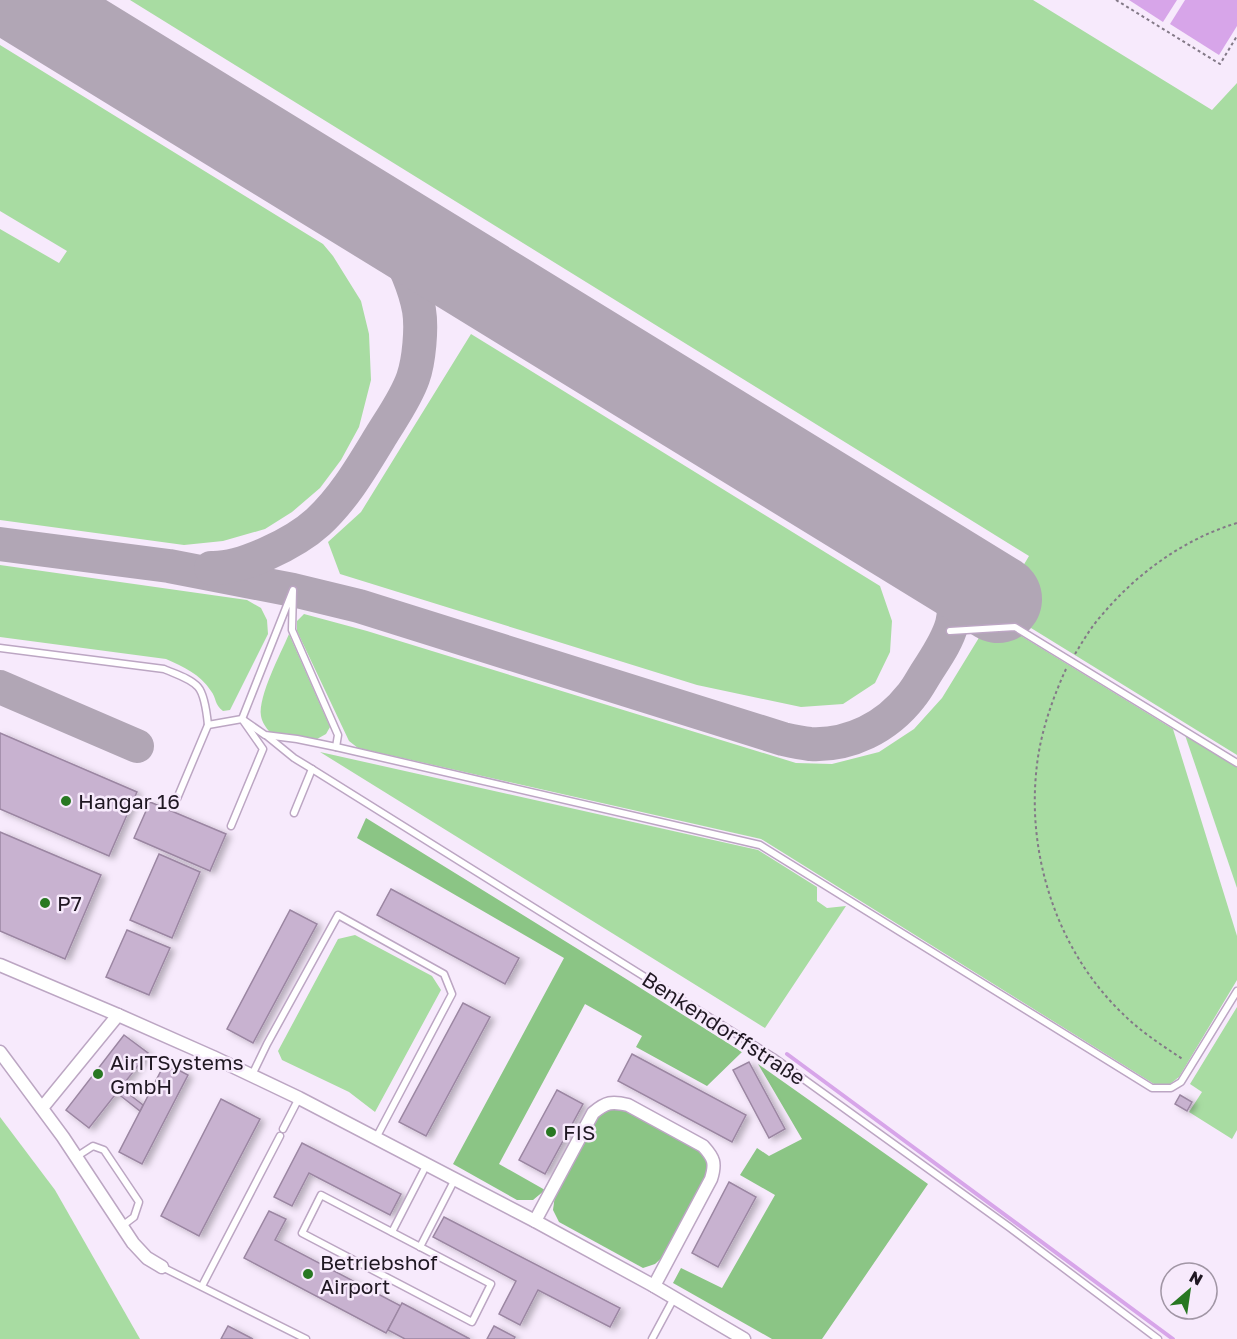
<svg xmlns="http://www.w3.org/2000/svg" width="1237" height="1339" font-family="'Golos Text',sans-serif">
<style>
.green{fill:#a8dca2}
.forest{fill:#8bc585}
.water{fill:#d7a5e9}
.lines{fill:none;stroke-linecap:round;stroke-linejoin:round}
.stream{stroke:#d7a5e9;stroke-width:4}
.taxiway{stroke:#b1a6b5;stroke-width:34}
.runway{stroke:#b1a6b5;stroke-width:88}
.building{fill:#c8b2d0;stroke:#9b86a2;stroke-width:1.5;filter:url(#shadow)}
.lane-casing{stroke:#bca6c3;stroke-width:9}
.street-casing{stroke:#bca6c3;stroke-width:15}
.path{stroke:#837987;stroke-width:2;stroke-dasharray:3 3;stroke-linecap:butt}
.lane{stroke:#fff;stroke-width:6}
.street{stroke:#fff;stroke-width:12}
.poi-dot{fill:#287822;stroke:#f7eafc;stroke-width:2}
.labels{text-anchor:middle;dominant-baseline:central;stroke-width:5;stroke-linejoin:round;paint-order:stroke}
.poi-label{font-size:21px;fill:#1f1722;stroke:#f7eafc;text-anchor:start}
.street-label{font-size:21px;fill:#1f1722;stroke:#f7eafc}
</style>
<defs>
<filter id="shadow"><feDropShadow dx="4.5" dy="2.5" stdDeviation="3" flood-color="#0004"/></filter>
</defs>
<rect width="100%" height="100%" fill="#f7eafc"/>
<g class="green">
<polygon points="130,0 1033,0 1212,110 1237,83 1237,755 1018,620 987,626 1029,556"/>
<polygon points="0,45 323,244 333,256 361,301 369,334 371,380 359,427 341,460 320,488 292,512 265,529 223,541 184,545 0,520 0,229 59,263 67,251 0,211"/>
<polygon points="471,334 880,586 892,621 890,652 875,683 843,704 801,707 697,685 340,574 328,542 361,512"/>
<path d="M0 565 247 600 261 608 267 620 268 634 230 710 223 711C214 704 217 699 211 691 200 674 184 667 166 659L0 637Z"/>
<polygon points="304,614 367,631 796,763 832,764 879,752 914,729 942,698 980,636 1013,631 1173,729 1237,936 1237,980 1179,1077 1170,1084 1154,1084 761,839 358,748 349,741 297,631 297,621"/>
<path d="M289 634 330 727 326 734 317 739 289 734 270 732C266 728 262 722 261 716 258 696 281 653 289 634Z"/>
<polygon points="1185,735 1237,767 1237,888"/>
<polygon points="320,752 758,850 817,887 817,901 827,908 846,906 765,1028"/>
<polygon points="355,935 432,976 441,990 375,1112 349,1092 282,1060 278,1051 338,939"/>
<polygon points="1237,1007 1237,1130 1232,1139 1189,1112 1202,1092 1190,1084"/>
<polygon points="0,1117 55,1190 140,1339 0,1339"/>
</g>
<g class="forest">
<polygon points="366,818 623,977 742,1052 707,1086 636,1047 642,1036 585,1004 499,1164 545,1190 533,1200 517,1200 453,1164 564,958 357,838"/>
<polygon points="758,1064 928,1184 822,1339 772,1339 673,1283 681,1268 722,1288 775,1195 740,1175 757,1148 769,1156 802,1139"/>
<polygon points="610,1110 626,1110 699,1150 708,1164 707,1178 666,1254 655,1264 643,1268 559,1222 553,1210 555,1195 598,1116"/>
</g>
<g class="water">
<polygon points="1129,0 1177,0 1163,22"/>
<polygon points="1185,0 1237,0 1237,26 1219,55 1170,24"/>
</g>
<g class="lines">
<polyline class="stream" points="787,1054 1173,1339"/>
<g class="taxiway">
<path d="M0 544 169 566 293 590 359 606 783 739C792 741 801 743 810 744 850 746 887 727 911 696 917 689 921 681 926 673 936 657 947 642 952 624 957 606 951 586 948 569"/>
<path d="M211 568C242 569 295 543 318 522 345 497 363 465 382 434 393 416 406 398 413 378 419 361 422 328 419 310 415 289 404 261 391 243 378 225 358 211 341 196"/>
<polyline points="0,687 137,746"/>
</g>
<polyline class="runway" points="22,0 998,599"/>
</g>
<g class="building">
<polygon points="0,733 137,792 109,856 0,809"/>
<polygon points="150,802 226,834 210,871 134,838"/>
<polygon points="0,832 101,875 65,959 0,931"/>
<polygon points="159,854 200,872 172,938 130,920"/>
<polygon points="391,889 519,958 505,984 377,915"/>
<polygon points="290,910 317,924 253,1043 227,1029"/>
<polygon points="127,930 170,948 149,995 106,977"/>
<polygon points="463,1003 490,1017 426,1136 399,1122"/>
<polygon points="124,1035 148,1053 89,1128 66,1110"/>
<polygon points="632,1054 746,1115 732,1142 618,1081"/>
<polygon points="749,1062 785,1129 769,1138 733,1070"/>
<polygon points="165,1063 188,1075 142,1164 119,1152"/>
<polygon points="121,1088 143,1105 140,1111 117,1093"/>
<polygon points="557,1090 583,1104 545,1174 519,1160"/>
<polygon points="1180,1095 1192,1102 1187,1111 1175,1104"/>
<polygon points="221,1099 260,1119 199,1236 161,1216"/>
<polygon points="302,1143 401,1194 390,1215 309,1173 292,1206 274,1197"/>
<polygon points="729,1182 756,1197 718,1267 692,1253"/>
<polygon points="269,1211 286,1219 275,1240 401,1306 386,1333 244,1258"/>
<polygon points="444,1217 620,1308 610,1327 538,1290 520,1325 499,1314 516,1281 433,1237"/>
<polygon points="402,1303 470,1339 405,1339 388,1330"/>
<polygon points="228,1326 253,1339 221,1339"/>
<polygon points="494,1326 515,1337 514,1339 487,1339"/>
</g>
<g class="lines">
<defs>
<g id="lane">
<polyline points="950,631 1015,627 1237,763"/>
<path d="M0 648 164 669C175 674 190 678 198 687 205 695 207 715 208 725L242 719 265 735 297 739 336 747 760 845 1152 1088H1171L1181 1082 1237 991"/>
<polyline points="267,736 294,758 312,769 773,1057 1009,1227 1158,1339"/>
<polyline points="176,801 208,725"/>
<polyline points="294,813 312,769"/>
<polyline points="231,826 263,749 242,719 293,590 292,630 338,735 336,747"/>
<polyline points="252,1075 267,1044 338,915 444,974 452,994 376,1138"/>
<polyline points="283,1129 299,1098"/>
<polyline points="76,1157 93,1146 104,1150 139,1202 134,1217 122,1226"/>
<polygon points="321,1195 491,1284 472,1322 302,1233"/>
<polyline points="392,1232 427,1164"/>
<polyline points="420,1247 455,1179"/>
<polyline points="162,1267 306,1339"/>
<polyline points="202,1286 280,1136"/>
<polyline points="652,1339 674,1298"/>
</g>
<g id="street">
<polyline points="0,965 118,1015 213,1057 299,1098 535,1221 654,1286 744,1339"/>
<polyline points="0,1052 63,1137 133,1243 147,1258 162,1267"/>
<polyline points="42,1108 118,1015"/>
<path d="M535 1221 593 1113C606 1102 612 1101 628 1105L703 1146C714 1158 716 1163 711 1179L654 1286"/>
</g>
</defs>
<use href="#lane" class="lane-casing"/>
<use href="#street" class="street-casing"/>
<g class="path">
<polyline points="1116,0 1220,64 1237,36"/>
<path d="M1075 654C1083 641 1091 627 1101 616 1137 573 1184 539 1237 523"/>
<path d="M1066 669C1051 702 1039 737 1036 774 1028 860 1059 953 1123 1014 1141 1032 1163 1046 1184 1060"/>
</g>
<use href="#lane" class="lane"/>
<use href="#street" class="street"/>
</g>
<g class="poi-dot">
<circle cx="66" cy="801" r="6"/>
<circle cx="45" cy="903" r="6"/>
<circle cx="98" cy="1074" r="6"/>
<circle cx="551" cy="1132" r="6"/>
<circle cx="308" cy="1274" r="6"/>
</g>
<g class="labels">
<g class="poi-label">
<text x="78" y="801">Hangar 16</text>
<text x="57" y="903">P7</text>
<text x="110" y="1062">AirITSystems<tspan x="110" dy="24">GmbH</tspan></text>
<text x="563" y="1132">FIS</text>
<text x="320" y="1262">Betriebshof<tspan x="320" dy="24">Airport</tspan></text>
</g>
<g class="street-label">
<text transform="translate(724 1028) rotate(33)">Benkendorffstraße</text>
</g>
</g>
<g transform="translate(1189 1291) rotate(29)"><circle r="28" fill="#f7eafc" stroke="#a196a5" stroke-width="1.5"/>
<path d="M0-4.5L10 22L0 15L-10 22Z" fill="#287822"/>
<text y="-9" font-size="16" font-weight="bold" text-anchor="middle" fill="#1f1722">N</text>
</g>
</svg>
